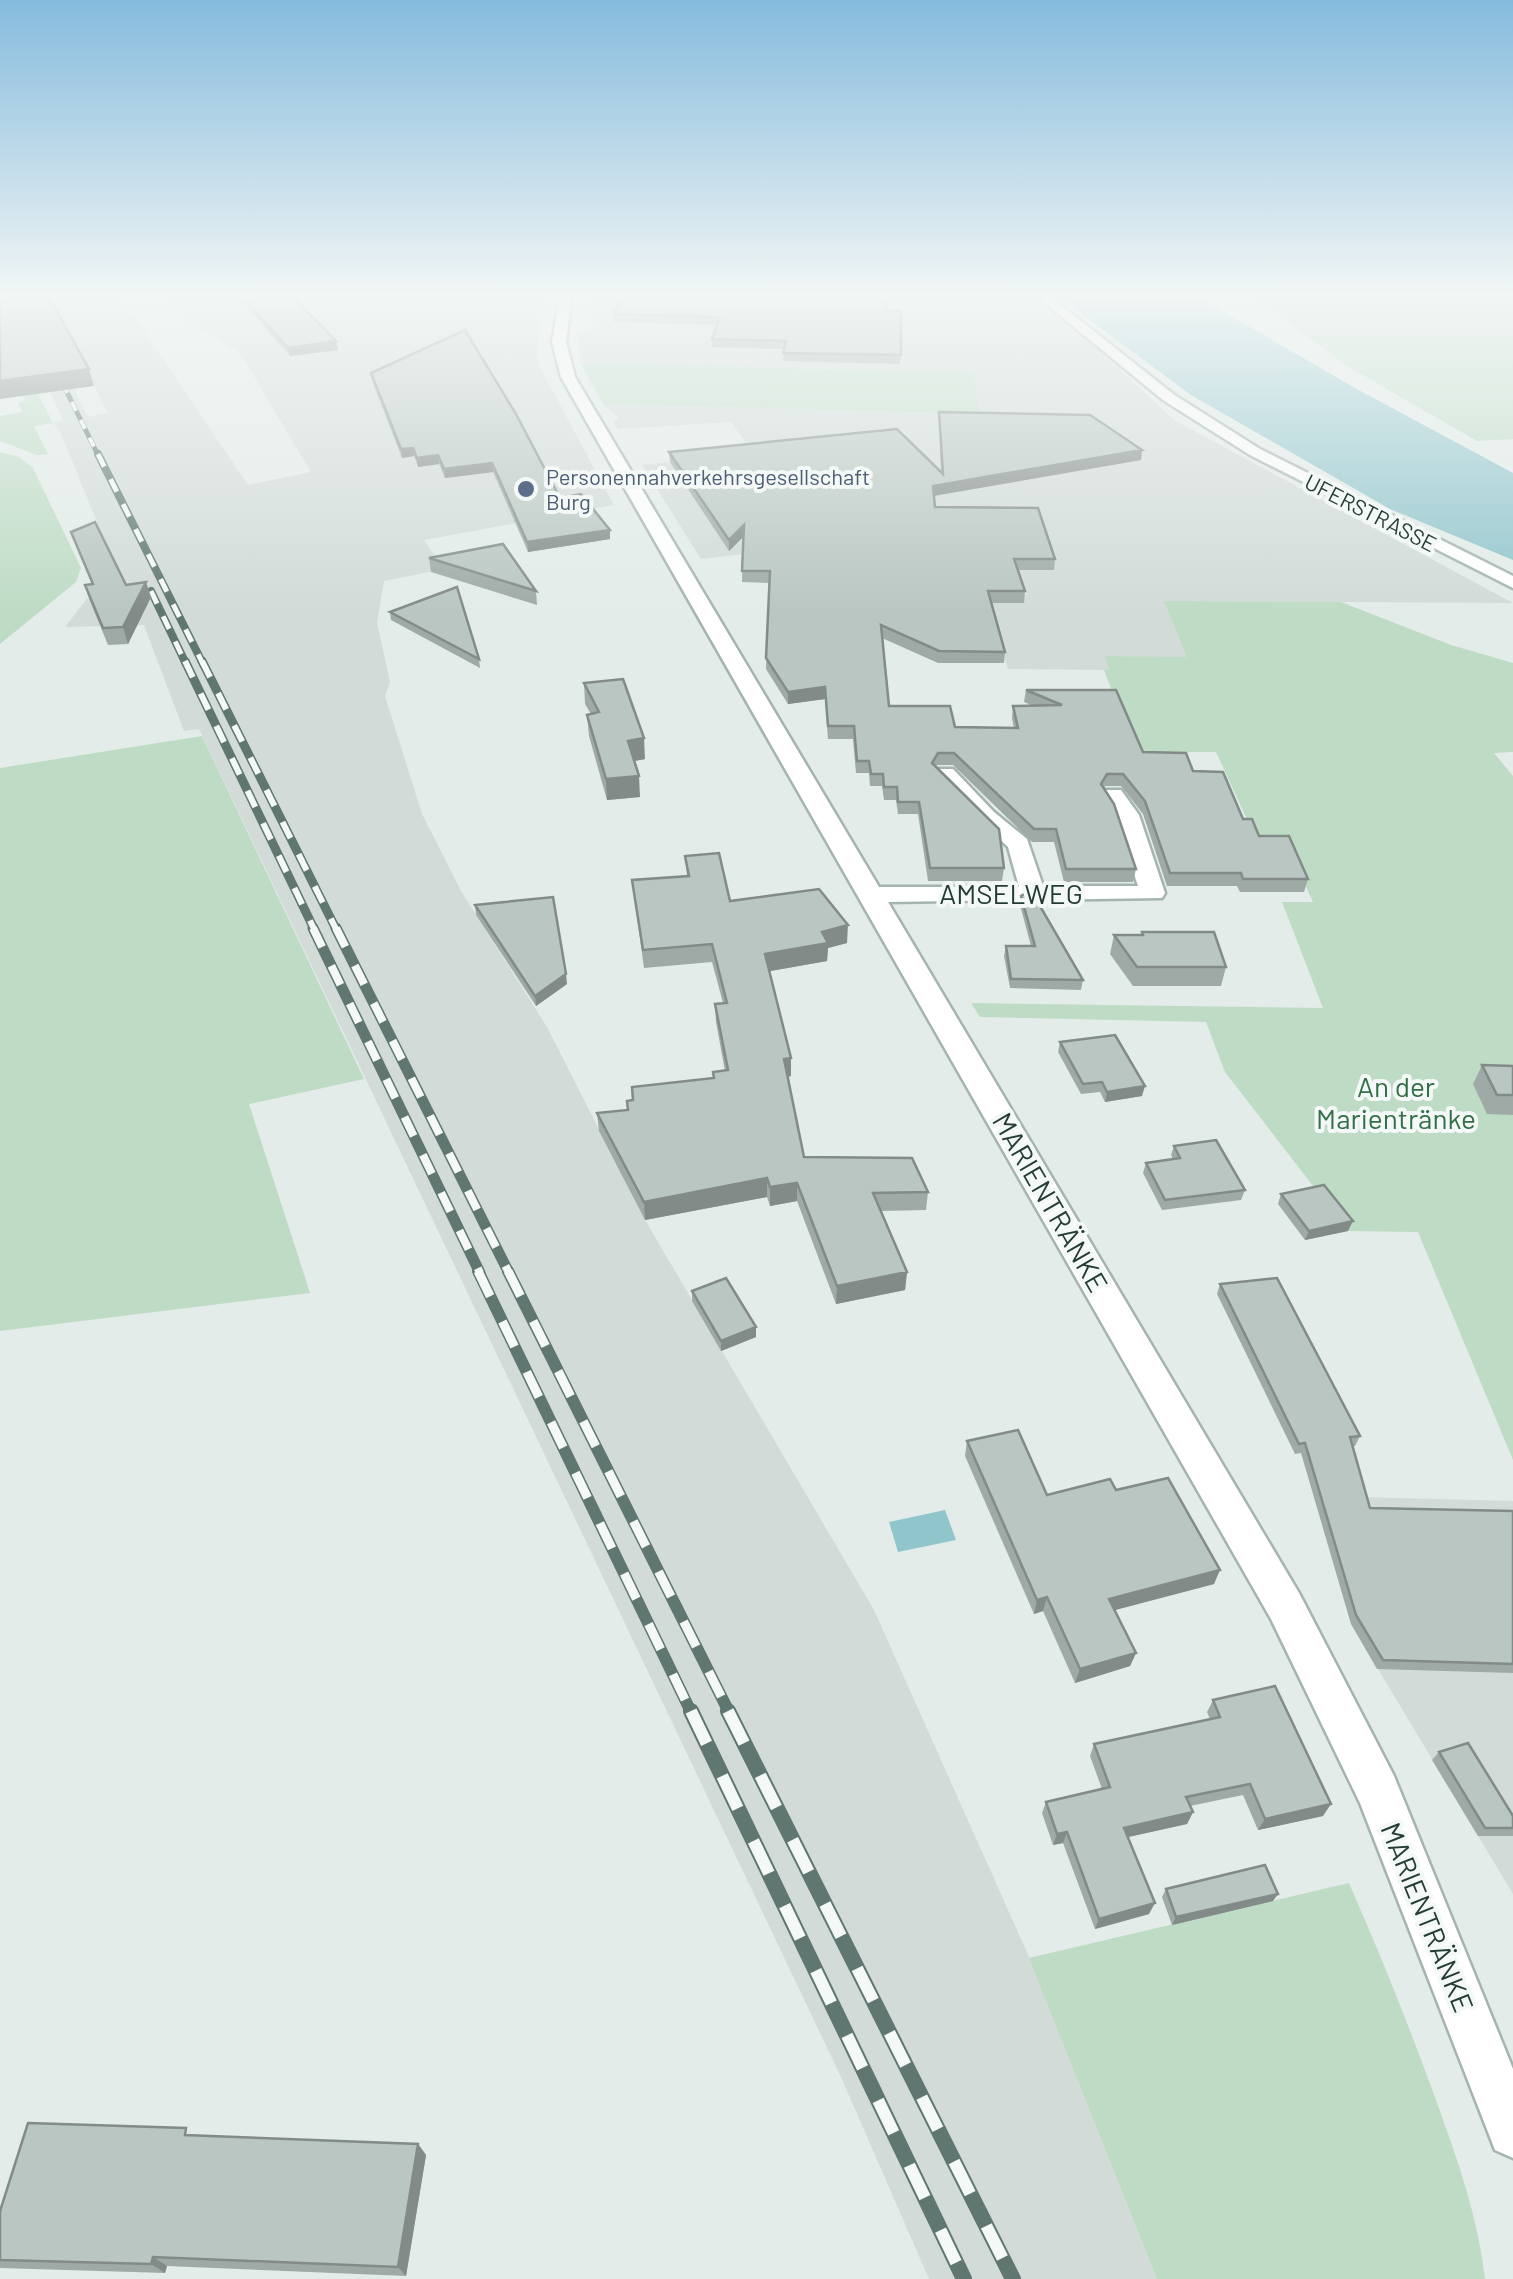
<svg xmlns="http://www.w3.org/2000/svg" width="1513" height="2279" font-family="Barlow,sans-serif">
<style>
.built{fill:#d2dbd7}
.green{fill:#bedbc5}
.water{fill:#90c5cc}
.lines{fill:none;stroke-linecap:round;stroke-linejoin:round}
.street-casing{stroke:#a6b4af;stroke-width:5}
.street{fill:#fff;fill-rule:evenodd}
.rail-far5-casing{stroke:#5f7770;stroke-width:5}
.rail-far4-casing{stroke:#5f7770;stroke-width:8}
.rail-far3-casing{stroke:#5f7770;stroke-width:9}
.rail-far2-casing{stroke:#5f7770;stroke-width:11}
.rail-far1-casing{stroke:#5f7770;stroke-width:12}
.rail-casing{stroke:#5f7770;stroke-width:16}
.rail-far5{stroke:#f4f8f6;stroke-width:4;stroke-dasharray:10;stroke-linecap:butt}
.rail-far4{stroke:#f4f8f6;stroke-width:5;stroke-dasharray:14;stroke-linecap:butt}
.rail-far3{stroke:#f4f8f6;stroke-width:6;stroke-dasharray:18;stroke-linecap:butt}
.rail-far2{stroke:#f4f8f6;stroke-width:8;stroke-dasharray:21;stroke-linecap:butt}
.rail-far1{stroke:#f4f8f6;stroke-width:9;stroke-dasharray:28;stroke-linecap:butt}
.rail{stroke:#f4f8f6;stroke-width:12;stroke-dasharray:36;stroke-linecap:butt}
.wall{fill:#9faaa6}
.shaded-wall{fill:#828b87}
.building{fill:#b9c6c1;stroke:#828b87;stroke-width:2.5}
.service-dot{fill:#5c6f8a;stroke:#f4f8f6;stroke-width:4}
.labels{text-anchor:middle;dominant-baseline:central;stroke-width:8;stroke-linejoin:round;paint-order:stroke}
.far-service-label{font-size:22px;fill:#4e5e75;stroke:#f4f8f6;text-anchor:start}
.far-street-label{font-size:22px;fill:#243c35;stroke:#f4f8f6}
.street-label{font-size:28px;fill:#243c35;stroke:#f4f8f6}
.park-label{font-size:28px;fill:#326f48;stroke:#f4f8f6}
</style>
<rect width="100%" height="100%" fill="#e3ece8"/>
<g class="built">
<polygon points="4,294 28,294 88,417 108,413 47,294 119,294 248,485 311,472 240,353 182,318 163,294 544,294 541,315 533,316 533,320 539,320 538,364 614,505 424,540 444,569 384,581 377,623 390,682 385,696 422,814 461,891 547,1027 645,1220 874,1610 1029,1957 1157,2279 929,2279 841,2077 199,729 184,731 144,625 65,627 114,564 60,431 53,423 63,420"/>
<polygon points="589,294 1030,294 1039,301 1024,306 1030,312 1056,314 1072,326 1174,420 1513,603 1165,601 1188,658 1106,656 1110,670 1008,669 987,603 1028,594 941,554 744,554 701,559 642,465 753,453 731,422 618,429 613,421 619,418 603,404 978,414 974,372 580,363 577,332 593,330 593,316 584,315"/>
<polygon points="1359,1497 1513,1501 1513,1894 1351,1624"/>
</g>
<g class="green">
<polygon points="1250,294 1513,294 1513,439 1477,441 1347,366"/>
<polygon points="580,363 974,372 979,414 603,404"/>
<polygon points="19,387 38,394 53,423 34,426 48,454 37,455 0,441 0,416 22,412 18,403 25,401"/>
<polygon points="0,452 19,457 33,468 81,568 76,582 0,644"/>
<polygon points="1164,601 1341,602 1451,645 1513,663 1513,752 1494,753 1513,776 1513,1460 1418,1232 1348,1231 1225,1072 1206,1022 980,1017 971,1003 1323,1008 1282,902 1313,902 1286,842 1257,841 1216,752 1135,752 1104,670 1109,669 1105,656 1187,657"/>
<polygon points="202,736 364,1079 249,1104 310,1293 0,1331 0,768"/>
<path d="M1349 1883C1381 1956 1410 2028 1437 2103 1458 2161 1478 2217 1485 2279H1157L1029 1958Z"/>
</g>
<g class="water">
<polygon points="1055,294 1193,294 1355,388 1513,473 1513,560 1390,509 1191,395"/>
<polygon points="945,1510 956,1540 898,1552 889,1522"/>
</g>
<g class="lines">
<defs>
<g id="street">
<polygon points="560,294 572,294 566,342 575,377 879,887 1019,887 1008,847 937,779 934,774 937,769 953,769 994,812 1027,839 1043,886 1138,886 1115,815 1102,795 1105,790 1121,790 1139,815 1165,893 1162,898 888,902 1299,1593 1394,1776 1513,2069 1513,2158 1495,2150 1360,1803 1271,1619 561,377 552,342"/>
<polygon points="1034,294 1047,294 1173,394 1260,449 1513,576 1513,588 1250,455 1163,400"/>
</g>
</defs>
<use href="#street" class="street-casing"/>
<use href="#street" class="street"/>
<defs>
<polyline id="rail-far5" points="54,366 99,457"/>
<g id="rail-far4">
<polyline points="98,454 203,664"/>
<polyline points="151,591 186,664"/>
</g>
<g id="rail-far3">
<polyline points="185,661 315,931"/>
<polyline points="202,661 337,931"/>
</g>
<g id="rail-far2">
<polyline points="313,928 480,1273"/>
<polyline points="336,928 509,1273"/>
</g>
<g id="rail-far1">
<polyline points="478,1271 692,1714"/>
<polyline points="508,1271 730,1714"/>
</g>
<g id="rail">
<polyline points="691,1711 964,2279"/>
<polyline points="728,1711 1013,2279"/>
</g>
</defs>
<use href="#rail-far5" class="rail-far5-casing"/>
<use href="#rail-far4" class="rail-far4-casing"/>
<use href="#rail-far3" class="rail-far3-casing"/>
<use href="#rail-far2" class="rail-far2-casing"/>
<use href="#rail-far1" class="rail-far1-casing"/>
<use href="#rail" class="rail-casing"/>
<use href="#rail-far5" class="rail-far5"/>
<use href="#rail-far4" class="rail-far4"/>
<use href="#rail-far3" class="rail-far3"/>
<use href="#rail-far2" class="rail-far2"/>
<use href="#rail-far1" class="rail-far1"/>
<use href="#rail" class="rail"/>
</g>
<g class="wall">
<polygon points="244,294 290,294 336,341 338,350 290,356 248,309 246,301 250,300"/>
<polygon points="901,311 900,364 783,361 784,349 712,347 712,339 717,325 614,322 614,314"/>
<polygon points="371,373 560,498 610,539 528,552 493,472 445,478 439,464 418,467 414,456 402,458 372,381"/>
<polygon points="939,412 1142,450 1141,460 934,496 935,507 1055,559 1054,570 1018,570 1025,591 1024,603 991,603 1005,652 1004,663 938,663 882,638 889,706 955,727 1014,728 1012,718 1013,706 1033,706 1024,702 1026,690 1116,690 1143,752 1193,771 1259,836 1308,879 1304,892 1240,892 1237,886 1167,886 1143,814 1121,786 1105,786 1104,788 1136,869 1133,882 1064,882 1054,842 1032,842 953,765 937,765 936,767 1004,868 1002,881 928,881 918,814 898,814 896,800 884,800 882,786 870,786 869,773 856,773 853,739 828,739 825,699 788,704 766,669 770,583 742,582 743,537 729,551 670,462 669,452 941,473"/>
<polygon points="71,532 126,585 151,597 128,644 108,645 90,601 85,585 92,584"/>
<polygon points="429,558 536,591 537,605 431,572"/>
<polygon points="390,612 479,659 480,668 391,620"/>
<polygon points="584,683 645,759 634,761 640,797 607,800 589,736 587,715 591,714 585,704"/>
<polygon points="685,856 730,901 847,943 828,948 827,961 770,971 791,1058 791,1076 787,1077 804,1157 928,1192 926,1210 881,1211 907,1272 905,1290 836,1304 797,1201 770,1206 767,1197 645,1220 599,1131 597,1113 628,1110 633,1100 713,1078 713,1072 725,1071 716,1022 715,1004 723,1003 712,962 644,968 632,880 687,876"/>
<polygon points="1021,896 1083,980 1081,990 1010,988 1004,956 1006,946 1031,946 1020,905"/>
<polygon points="475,905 567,984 536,1006 476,915"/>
<polygon points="1142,932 1226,967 1221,986 1133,986 1110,954 1114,935 1141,935"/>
<polygon points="1060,1042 1142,1096 1105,1102 1100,1092 1081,1094 1058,1052"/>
<polygon points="1482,1065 1513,1066 1513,1115 1487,1114 1473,1084"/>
<polygon points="1174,1146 1245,1190 1241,1200 1162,1210 1143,1173 1146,1163 1173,1159 1171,1155"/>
<polygon points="1281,1194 1348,1231 1305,1240 1278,1204"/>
<polygon points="1220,1284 1360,1436 1355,1446 1353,1446 1370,1508 1513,1511 1513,1673 1377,1669 1351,1624 1301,1453 1295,1454 1217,1294"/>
<polygon points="692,1291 756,1337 721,1351 692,1301"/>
<polygon points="967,1441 1047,1495 1116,1490 1214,1584 1114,1610 1136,1653 1130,1666 1075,1683 1043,1611 1034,1614 965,1456"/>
<polygon points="1213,1700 1323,1816 1258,1830 1243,1795 1190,1806 1193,1812 1187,1824 1128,1837 1149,1914 1095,1929 1063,1843 1053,1845 1042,1813 1046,1802 1102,1789 1090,1756 1094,1744 1210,1719 1207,1712"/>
<polygon points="1439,1752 1513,1816 1513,1836 1478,1836 1432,1760"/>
<polygon points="1166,1889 1273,1901 1172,1925 1162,1897"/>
<polygon points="194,2135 418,2144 426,2155 406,2276 167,2266 165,2273 0,2268 0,2211"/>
</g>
<g class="shaded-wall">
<polygon points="336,341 338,350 290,356 288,348"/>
<polygon points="89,369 94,386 0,399 0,381"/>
<polygon points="413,448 414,456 402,458 401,449"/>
<polygon points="1142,450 1141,460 932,496 933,486"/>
<polygon points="438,455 439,464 418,467 417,458"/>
<polygon points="492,463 493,472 445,478 444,469"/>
<polygon points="744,525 744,536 729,551 729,540"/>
<polygon points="610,530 610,539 528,552 527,542"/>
<polygon points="146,582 151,597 128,644 123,627"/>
<polygon points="825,687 825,699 788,704 788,692"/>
<polygon points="644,738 645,759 629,762 628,741"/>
<polygon points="639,776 640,797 607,800 606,779"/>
<polygon points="848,925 847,943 828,948 827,961 765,972 765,954 822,932"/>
<polygon points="566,974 567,984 536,1006 535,996"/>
<polygon points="791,1058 791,1076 783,1078 784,1059"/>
<polygon points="1145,1086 1142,1096 1105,1102 1107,1092"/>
<polygon points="767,1178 767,1197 645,1220 644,1202"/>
<polygon points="797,1183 797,1201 770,1206 770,1187"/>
<polygon points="1353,1221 1348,1231 1305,1240 1309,1231"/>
<polygon points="907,1272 905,1290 836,1304 837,1286"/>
<polygon points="756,1327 756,1337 721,1351 721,1341"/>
<polygon points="1220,1570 1214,1584 1104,1613 1109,1599"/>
<polygon points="1047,1597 1043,1611 1034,1614 1037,1600"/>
<polygon points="1136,1653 1130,1666 1075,1683 1080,1669"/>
<polygon points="1331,1804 1323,1816 1258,1830 1265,1819"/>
<polygon points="1193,1812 1187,1824 1119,1839 1124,1828"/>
<polygon points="1067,1832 1063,1843 1053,1845 1057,1834"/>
<polygon points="1278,1894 1273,1901 1172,1925 1176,1917"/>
<polygon points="1155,1903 1149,1914 1095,1929 1099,1919"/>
<polygon points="418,2144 426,2155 406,2276 398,2267"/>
<polygon points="153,2257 167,2266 165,2273 151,2264"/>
</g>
<g class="building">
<polygon points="0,294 47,294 89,369 0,381"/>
<polygon points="250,294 290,294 336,341 288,348 246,301 255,300"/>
<polygon points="625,294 887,294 886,310 901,311 901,355 783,353 786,341 712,339 720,317 614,314"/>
<polygon points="465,330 516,414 560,498 581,494 610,530 527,542 492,463 444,469 438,455 417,458 413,448 401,449 371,373"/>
<polygon points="939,412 1090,415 1142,450 933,486 935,507 1038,508 1055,559 1014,559 1025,591 988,591 1005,652 939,651 881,625 889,706 950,706 955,727 1018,728 1013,706 1062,705 1026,690 1116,690 1143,752 1186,753 1193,771 1223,772 1243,819 1252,819 1259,836 1289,836 1308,879 1243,879 1241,873 1170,873 1145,801 1123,774 1107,774 1101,784 1114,804 1136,869 1066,869 1056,829 1034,829 954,753 938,753 932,763 999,829 1004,868 930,868 919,802 898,802 897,787 884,787 883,774 871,774 869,761 857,761 854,726 828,726 825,687 788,692 766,658 770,571 742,571 744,525 729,540 669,452 897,429 943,474"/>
<polygon points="95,522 126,585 146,582 123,627 103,628 85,585 93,584 71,532"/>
<polygon points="503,544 536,591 429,558"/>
<polygon points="457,587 479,659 390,612"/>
<polygon points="623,679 644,738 628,741 639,776 606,779 587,715 599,712 584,683"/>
<polygon points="719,853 730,901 819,889 848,925 822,932 828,943 765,954 791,1058 784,1059 804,1157 912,1158 928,1192 873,1193 907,1272 837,1286 797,1183 770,1187 767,1178 644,1202 597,1113 628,1110 627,1101 633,1100 632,1087 714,1078 713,1072 728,1070 715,1004 727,1003 712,944 643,950 632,880 689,876 685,856"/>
<polygon points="1024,894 1033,894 1083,980 1011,979 1006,946 1035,946 1021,896"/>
<polygon points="553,897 566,974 535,996 475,905"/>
<polygon points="1142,932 1214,932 1226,967 1137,967 1114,935 1143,935"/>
<polygon points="1115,1035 1145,1086 1107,1092 1102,1082 1083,1084 1060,1042"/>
<polygon points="1482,1065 1513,1066 1513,1095 1497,1095"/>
<polygon points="1216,1140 1245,1190 1165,1200 1146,1163 1180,1158 1174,1146"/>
<polygon points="1324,1185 1353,1221 1309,1231 1281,1194"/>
<polygon points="726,1278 756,1327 721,1341 692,1291"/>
<polygon points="1277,1278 1360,1436 1350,1437 1370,1508 1513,1511 1513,1664 1383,1660 1356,1615 1305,1443 1299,1444 1220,1284"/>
<polygon points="1018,1430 1047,1495 1110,1479 1116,1490 1168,1478 1220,1570 1109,1599 1136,1653 1080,1669 1047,1597 1037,1600 967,1441"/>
<polygon points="1275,1686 1331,1804 1265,1819 1250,1784 1186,1797 1193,1812 1124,1828 1155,1903 1099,1919 1067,1832 1057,1834 1046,1802 1110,1787 1094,1744 1220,1717 1213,1700"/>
<polygon points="1468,1743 1513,1816 1513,1828 1485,1828 1439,1752"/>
<polygon points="1265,1865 1278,1894 1176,1917 1166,1889"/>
<polygon points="28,2123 186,2128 185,2135 418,2144 398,2267 153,2257 151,2264 0,2260 0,2211"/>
</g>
<linearGradient id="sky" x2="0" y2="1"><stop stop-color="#85bbdd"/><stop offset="0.48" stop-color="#f2f6f5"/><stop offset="1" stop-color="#f2f6f5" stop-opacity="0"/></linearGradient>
<rect width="1513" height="613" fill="url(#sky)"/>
<circle class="service-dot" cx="526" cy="489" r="10"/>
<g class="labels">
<g class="far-service-label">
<text x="546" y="476">Personennahverkehrsgesellschaft<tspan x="546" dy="25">Burg</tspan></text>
</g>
<g class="far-street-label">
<text transform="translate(1371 512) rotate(27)">UFERSTRASSE</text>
</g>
<g class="street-label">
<text x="1011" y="893">AMSELWEG</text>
<text transform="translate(1051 1202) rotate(60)">MARIENTRÄNKE</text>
<text transform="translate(1428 1917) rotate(68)">MARIENTRÄNKE</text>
</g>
<g class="park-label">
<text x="1396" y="1086">An der<tspan x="1396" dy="32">Marientränke</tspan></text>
</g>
</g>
</svg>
